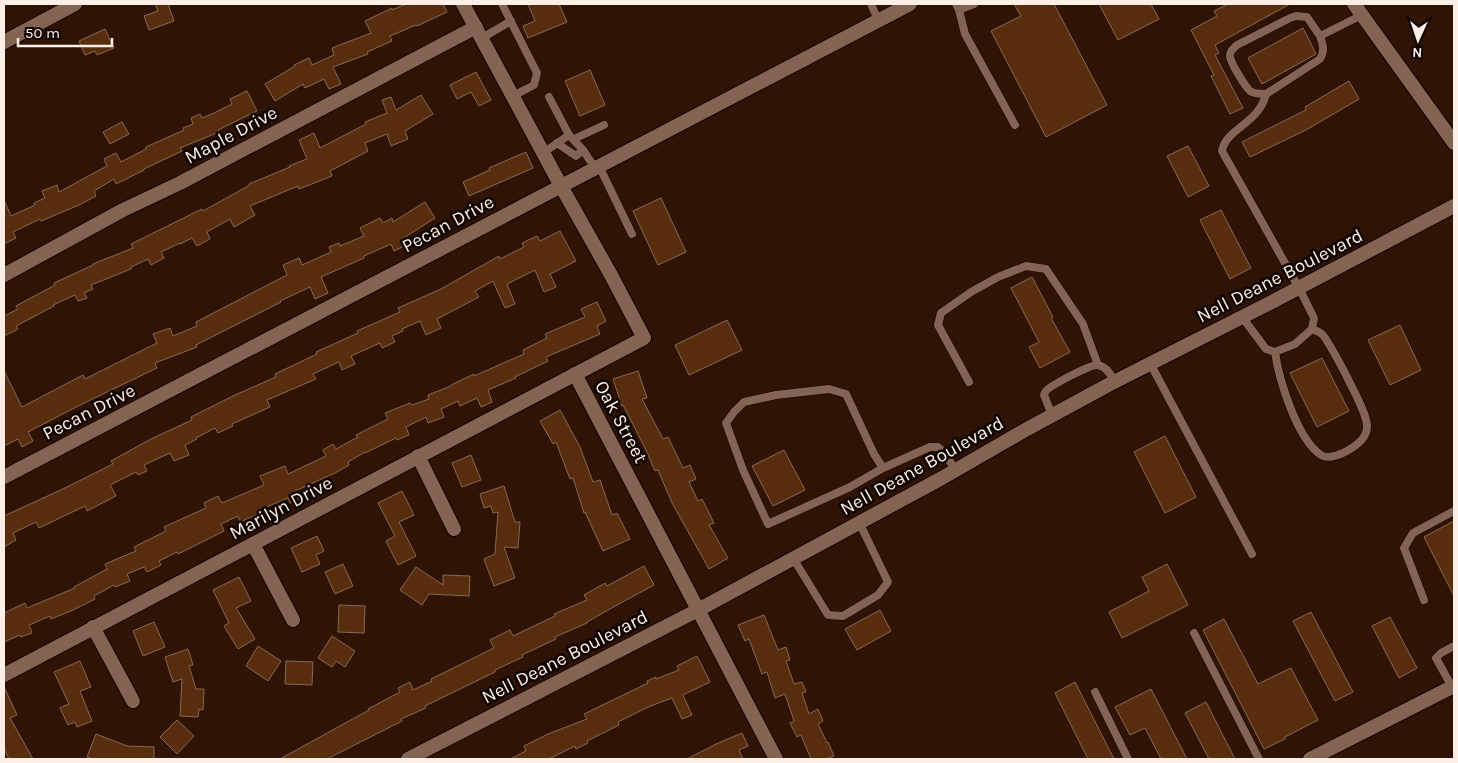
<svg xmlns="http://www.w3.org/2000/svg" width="1458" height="763" font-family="Karla,sans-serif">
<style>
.building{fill:#572d0d;stroke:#876854}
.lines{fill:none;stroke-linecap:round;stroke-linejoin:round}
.service-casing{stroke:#150100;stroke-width:9}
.minor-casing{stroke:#150100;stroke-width:16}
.secondary-casing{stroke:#150100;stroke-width:16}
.service{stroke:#836352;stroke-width:8}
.minor{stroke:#836352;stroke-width:14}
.secondary{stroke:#836352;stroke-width:14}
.labels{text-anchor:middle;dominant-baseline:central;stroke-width:5;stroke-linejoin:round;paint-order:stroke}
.street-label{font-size:19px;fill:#fdeee6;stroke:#0f0502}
</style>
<rect width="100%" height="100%" fill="#2f1406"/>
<g class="building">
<polygon points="155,4 168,4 174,21 149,30 144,16 158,11"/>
<polygon points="406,4 443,4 447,12 417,26 416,25 390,36 392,41 367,52 368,54 333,67 341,84 329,89 324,79 305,88 303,84 275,101 265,84 295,66 294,65 309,58 312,65 334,55 332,48 371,33 365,21 392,8 392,10"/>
<polygon points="528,4 559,4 567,22 528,38 523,26 535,21"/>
<polygon points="1014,4 1054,4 1107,105 1046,137 991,31 1021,16"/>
<polygon points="1099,4 1151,4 1159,19 1118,40"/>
<polygon points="1228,4 1290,4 1215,45 1219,53 1215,55 1243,108 1230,114 1211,76 1214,75 1191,30 1217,16 1214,11"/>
<polygon points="1303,28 1316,54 1262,84 1248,58"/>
<polygon points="105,29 114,48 97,55 95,51 85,55 79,41"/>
<polygon points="590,70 605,105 580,116 565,81"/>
<polygon points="476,72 491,100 479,106 471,92 457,99 450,85"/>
<polygon points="1349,81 1359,99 1306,130 1250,157 1242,142 1306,110 1305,107"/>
<polygon points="247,91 257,111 218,130 219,132 180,148 182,151 144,169 144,170 116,184 114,179 94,191 96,196 79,205 41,221 40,219 13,232 16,238 4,244 4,200 11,216 35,205 34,203 45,198 42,191 57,185 59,192 107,166 104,159 116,153 121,162 146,149 146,147 184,130 183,128 193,124 191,118 200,114 202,118 212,114 232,104 230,99"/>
<polygon points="421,95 433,114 405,131 408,139 391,146 387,134 365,143 368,151 330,171 332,176 299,189 298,186 250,206 255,215 234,227 230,219 207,232 210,239 197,246 192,238 180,244 180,243 161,252 164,258 151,265 148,259 131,267 131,269 91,285 93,289 84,293 87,298 78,301 75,295 53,305 54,306 16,326 18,329 4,336 4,316 18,309 16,306 55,285 54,283 93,265 93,264 133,248 131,244 202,209 203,211 250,185 249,184 290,167 289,166 307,159 299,140 314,133 320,148 366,124 365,122 387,113 382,100 391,97 396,110"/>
<polygon points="122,122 129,134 110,144 103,132"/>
<polygon points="1188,146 1209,186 1188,197 1167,156"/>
<polygon points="526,152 533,168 469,196 463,182 490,170 489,168"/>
<polygon points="661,198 686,252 658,265 633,211"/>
<polygon points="425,202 435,218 402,239 405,246 394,251 391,244 364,256 364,258 321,277 328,293 315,299 310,287 280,301 281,302 196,345 197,347 155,363 157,368 82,404 28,432 33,441 22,447 18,439 4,446 4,371 22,407 83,375 85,379 157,343 153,334 170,328 173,336 197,326 196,322 287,275 283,265 299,258 302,265 331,252 329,247 339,243 340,246 364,236 360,228 380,218 383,223 392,218 393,222"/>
<polygon points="1221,210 1251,268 1230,279 1200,220"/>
<polygon points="560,231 576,261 550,274 556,287 544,292 535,270 507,284 515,304 505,308 493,281 475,291 479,297 437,319 441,328 426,335 420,321 402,329 403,331 392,336 395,342 382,348 380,343 351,356 355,364 342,370 339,362 313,374 316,379 267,400 270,407 232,424 233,426 218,433 215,428 196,438 197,439 185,445 189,455 174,461 170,453 144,465 147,471 138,475 136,472 110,485 116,496 87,511 85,506 39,528 36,522 13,533 16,540 4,547 4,516 65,488 113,464 111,461 151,439 192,420 191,417 235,395 276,377 275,374 317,354 316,352 358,333 357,331 400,312 398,308 441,289 499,256 500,259 524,247 522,243 537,236 540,241"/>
<polygon points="1032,277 1053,317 1051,318 1070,352 1040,368 1029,347 1039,342 1011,288"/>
<polygon points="597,302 606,321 597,326 600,334 546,357 548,361 515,377 516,378 488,390 492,402 481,407 477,398 460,406 458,401 441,409 444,417 428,423 426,417 406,427 409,435 397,440 396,438 365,453 365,452 348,462 349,465 335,473 295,491 299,500 290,503 288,498 264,508 265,511 240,522 238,516 221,524 224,531 178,554 177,552 159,561 161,565 147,572 144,567 127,574 130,581 115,587 114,585 94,596 95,599 73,610 51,619 50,616 29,625 32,633 21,637 20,635 4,642 4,613 25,603 27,608 75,588 74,587 107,569 105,564 136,551 134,547 166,531 164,527 206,508 204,503 218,496 222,503 264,485 260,476 285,466 288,474 326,456 323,450 333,444 336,449 358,437 356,435 388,419 385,413 410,403 412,405 429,399 428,395 451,386 451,385 474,374 474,376 524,354 523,350 547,338 545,334 585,317 581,309"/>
<polygon points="727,320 742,350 689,375 675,345"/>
<polygon points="1400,325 1421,370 1390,385 1368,340"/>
<polygon points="1322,358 1349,411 1317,427 1290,373"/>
<polygon points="638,371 647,398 642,399 663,439 668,437 683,468 690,465 696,479 689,482 698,501 702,499 714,523 709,525 728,558 709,569 672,503 658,470 655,471 645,448 623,405 622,406 613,379"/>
<polygon points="560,410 580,447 593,482 600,480 612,515 617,513 630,539 603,551 585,512 584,513 573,478 570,479 556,442 553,444 540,421"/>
<polygon points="1165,436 1196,497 1165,513 1134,452"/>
<polygon points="784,450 805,490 773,506 752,466"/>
<polygon points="471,455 481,480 462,487 452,463"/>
<polygon points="504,486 515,522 520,522 518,548 504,547 515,578 494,586 484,559 495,554 498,512 493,513 491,506 484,508 480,494"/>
<polygon points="402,491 414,515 399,522 416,556 398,565 386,541 395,536 378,503"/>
<polygon points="1454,521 1454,596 1424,537"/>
<polygon points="317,536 324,551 316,555 320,564 302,572 291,548"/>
<polygon points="343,564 353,586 335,594 325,572"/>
<polygon points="1167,564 1188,605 1122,638 1109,612 1149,591 1142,577"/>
<polygon points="644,566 654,585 617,605 587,622 587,623 555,637 556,639 522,655 523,657 495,670 495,672 425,706 426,708 401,719 402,721 327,759 280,759 369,710 368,709 400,692 398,688 410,682 413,690 432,681 431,679 494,648 490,640 510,630 513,636 555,616 554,614 587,600 584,595 605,583 607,586"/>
<polygon points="416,567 443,585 443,575 470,576 469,596 429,594 422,605 400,590"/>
<polygon points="239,577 251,601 236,608 255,639 238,649 224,626 229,623 213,590"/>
<polygon points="339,605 365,606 364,633 338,632"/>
<polygon points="880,610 891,631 857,650 845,629"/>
<polygon points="1311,612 1353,692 1335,701 1293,621"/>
<polygon points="764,615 778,650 786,647 790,660 786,661 794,684 802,682 806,692 802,693 809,714 818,709 823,721 818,724 827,743 828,742 834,756 825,759 811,759 801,735 797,737 790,723 794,721 785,694 775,698 767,672 762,674 749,639 745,641 738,625"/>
<polygon points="1390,617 1417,668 1399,678 1372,626"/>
<polygon points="1224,619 1258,684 1291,668 1318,720 1285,737 1285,739 1264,749 1203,630"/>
<polygon points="154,622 165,647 143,656 133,631"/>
<polygon points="332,636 355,651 345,667 336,661 332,667 318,658"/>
<polygon points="258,646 281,661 268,681 246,666"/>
<polygon points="188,649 193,665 189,666 196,689 204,689 203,710 199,709 198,717 180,716 182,679 173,682 165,657"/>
<polygon points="697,656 710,682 683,695 692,715 682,719 672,698 648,707 618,722 619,725 587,741 588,743 576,749 575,746 549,759 510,759 526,751 524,746 548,734 587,719 584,714 648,683 647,681 656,677 656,679 679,670 677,666"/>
<polygon points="80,661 91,687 80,691 92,721 77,727 75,722 68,725 60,708 69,704 54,672"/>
<polygon points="286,661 313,662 312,685 285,684"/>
<polygon points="1075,682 1114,759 1088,759 1055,693"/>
<polygon points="4,687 17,715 10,718 33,759 9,759 4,749"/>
<polygon points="1151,689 1187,759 1161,759 1145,728 1130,735 1115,707"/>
<polygon points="1206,702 1235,759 1209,759 1185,713"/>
<polygon points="177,720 194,736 177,754 160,737"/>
<polygon points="742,733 748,746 739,750 743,759 687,759 716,744"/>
<polygon points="96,734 127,746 154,747 154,759 93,759 87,757"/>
</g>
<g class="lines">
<defs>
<g id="service">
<polyline points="502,4 537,73 534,85 513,96"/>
<polyline points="871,4 878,20"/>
<polyline points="956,4 959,10 974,4"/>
<polyline points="959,10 965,34 1015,125"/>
<path d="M1320 36 1307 17 1296 16 1290 18 1237 45C1234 48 1230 50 1230 55 1229 61 1245 86 1250 91 1254 94 1261 94 1266 94L1320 59C1325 51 1323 45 1320 36L1362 15"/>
<polyline points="482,38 511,21"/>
<polyline points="549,97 569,135 583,150 595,168"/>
<polyline points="574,139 604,125"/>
<polyline points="557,143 576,156 583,150"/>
<polyline points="543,153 569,135"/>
<polyline points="599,166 632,234"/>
<path d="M1242 317 1266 349 1275 352 1295 344 1312 329 1314 318 1299 288 1222 151C1226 128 1259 124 1266 94"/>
<path d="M1275 352C1279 380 1297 439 1321 455 1327 459 1336 456 1343 453 1353 448 1367 439 1367 427 1368 416 1352 388 1347 377 1343 369 1327 339 1322 334 1319 332 1315 330 1312 329"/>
<polyline points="1150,363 1252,554"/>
<polyline points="969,382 938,325 941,313 971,292 998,277 1026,266 1046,269 1083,324 1098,365"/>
<path d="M1052 415 1044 395C1045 392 1045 391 1048 389 1054 384 1091 364 1098 365 1107 367 1111 374 1114 381"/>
<polyline points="883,468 874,454 846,394 829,389 776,395 744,402 734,412 726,423 743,470 768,524 850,487 883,468 930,447 938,447 945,453 955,470"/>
<polyline points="793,558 828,615 843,616 878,595 888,582 859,522"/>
<polyline points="1424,600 1404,548 1413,533 1454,511"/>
<polyline points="1194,633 1259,759"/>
<polyline points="1452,687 1436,658 1441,653 1454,646"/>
<polyline points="1095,692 1128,759"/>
</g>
<g id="minor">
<polyline points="4,42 75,4"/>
<polyline points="4,275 123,210 180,183 476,27"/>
<polyline points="575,374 776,759"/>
<polyline points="418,456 454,529"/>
<polyline points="4,477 910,4"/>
<polyline points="253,544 293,620"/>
<polyline points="93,627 133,701"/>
<polyline points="4,675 644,338 611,275 561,186 463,4"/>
<polyline points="408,759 698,610 942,478 1027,429 1110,384 1270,303 1454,206"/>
<polyline points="1310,759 1454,686"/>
</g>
<polyline id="secondary" points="1354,4 1454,143"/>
</defs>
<use href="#service" class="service-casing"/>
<use href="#minor" class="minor-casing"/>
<use href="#secondary" class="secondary-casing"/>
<use href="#service" class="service"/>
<use href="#minor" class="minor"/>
<use href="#secondary" class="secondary"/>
</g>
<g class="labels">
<g class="street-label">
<text transform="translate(231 135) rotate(-28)">Maple Drive</text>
<text transform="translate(448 224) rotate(-28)">Pecan Drive</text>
<text transform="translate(1280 276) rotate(-27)">Nell Deane Boulevard</text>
<text transform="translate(89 412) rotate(-27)">Pecan Drive</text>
<text transform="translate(621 422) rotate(62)">Oak Street</text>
<text transform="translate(922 466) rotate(-29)">Nell Deane Boulevard</text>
<text transform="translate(281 508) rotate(-28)">Marilyn Drive</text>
<text transform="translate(565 657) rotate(-27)">Nell Deane Boulevard</text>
</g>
</g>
<rect width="1458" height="763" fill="none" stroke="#fdeee6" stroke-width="10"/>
<g transform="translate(1418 40) rotate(183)" stroke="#0f0502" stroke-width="4" paint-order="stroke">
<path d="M0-4L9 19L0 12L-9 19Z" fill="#fdeee6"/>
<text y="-8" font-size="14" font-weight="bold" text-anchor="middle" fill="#fdeee6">N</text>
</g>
<path d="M18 38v8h94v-8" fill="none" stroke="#fdeee6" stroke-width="2.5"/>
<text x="25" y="38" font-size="15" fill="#fdeee6" stroke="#0f0502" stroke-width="4" paint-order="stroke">50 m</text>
</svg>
